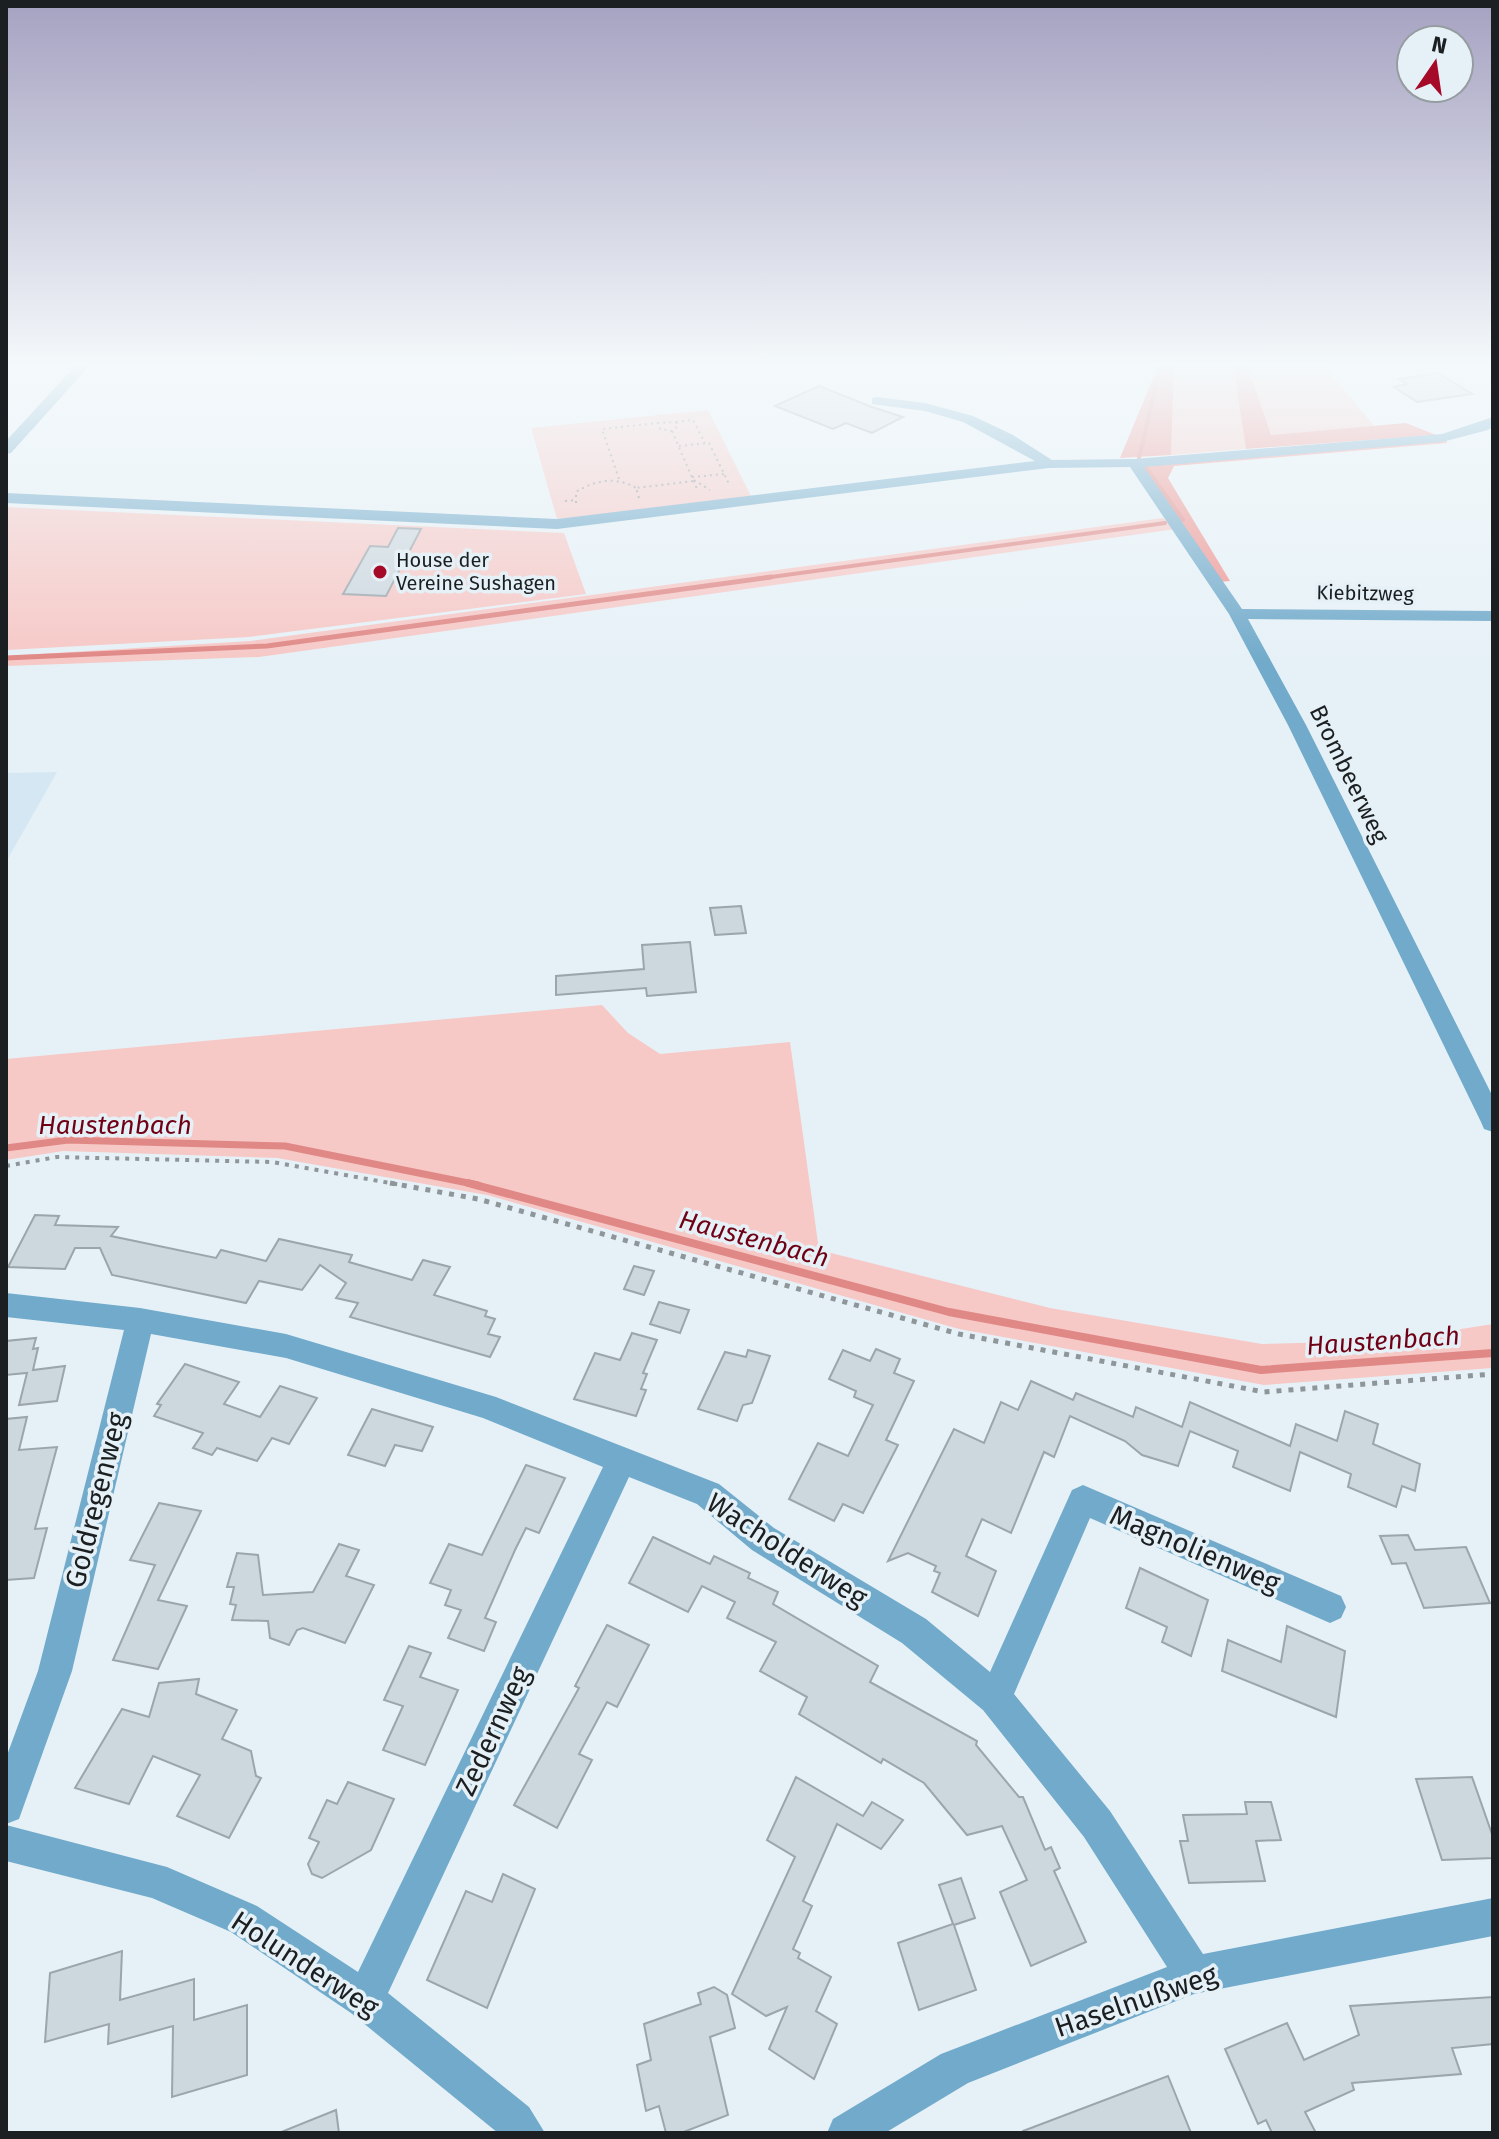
<svg xmlns="http://www.w3.org/2000/svg" width="1499" height="2139" font-family="'Fira Sans',sans-serif">
<style>
.built{fill:#d4e7f2}
.green{fill:#f6c8c6}
.forest{fill:#ee9593}
.lines{fill:none;stroke-linecap:round;stroke-linejoin:round}
.stream-far3{stroke:#e08886;stroke-width:4}
.stream-far2{stroke:#e08886;stroke-width:5}
.stream-far1{stroke:#e08886;stroke-width:7}
.stream{stroke:#e08886;stroke-width:8}
.building{fill:#ccd7de;stroke:#9ba5ab;stroke-width:2}
.path-far2{stroke:#8e969a;stroke-width:2;stroke-dasharray:2 4;stroke-linecap:butt}
.path-far1{stroke:#8e969a;stroke-width:4;stroke-dasharray:4 6;stroke-linecap:butt}
.path{stroke:#8e969a;stroke-width:5;stroke-dasharray:5 7;stroke-linecap:butt}
.minor{fill:#71aaca;fill-rule:evenodd}
.poi-dot{fill:#a50b28;stroke:#e6f1f7;stroke-width:3}
.labels{text-anchor:middle;dominant-baseline:central;stroke-width:7;stroke-linejoin:round;paint-order:stroke}
.far-poi-label{font-size:20px;fill:#1b1f21;stroke:#e6f1f7;text-anchor:start}
.far-street-label{font-size:20px;fill:#1b1f21;stroke:#e6f1f7}
.street-label{font-size:24px;fill:#1b1f21;stroke:#e6f1f7}
.water-label{font-size:26px;font-style:italic;fill:#6f0015;stroke:#e6f1f7}
.near-street-label{font-size:28px;fill:#1b1f21;stroke:#e6f1f7}
</style>
<rect width="100%" height="100%" fill="#e6f1f7"/>
<polygon class="built" points="57,772 6,862 6,773"/>
<g class="green">
<polygon points="1174,364 1233,364 1246,449 1171,455"/>
<polygon points="1247,364 1323,364 1374,426 1271,435"/>
<polygon points="708,410 752,498 557,519 531,428"/>
<polygon points="6,507 564,533 586,594 249,637 6,650"/>
<polygon points="1163,518 1176,529 259,657 6,666 6,656 251,641"/>
<polygon points="602,1005 628,1033 660,1054 790,1042 819,1250 1050,1308 1262,1344 1385,1341 1493,1324 1493,1368 1264,1385 959,1329 487,1195 277,1158 63,1151 6,1160 6,1059"/>
</g>
<g class="forest">
<polygon points="1159,364 1174,364 1171,455 1120,458"/>
<polygon points="1233,364 1247,364 1271,435 1406,423 1436,435 1246,449"/>
<polygon points="1446,439 1447,443 1174,466 1168,478 1230,581 1219,582 1137,464"/>
</g>
<g class="lines">
<g class="stream-far3">
<polyline points="1139,458 1161,364"/>
<polyline points="1145,466 1183,520"/>
<polyline points="757,579 1165,523"/>
</g>
<polyline class="stream-far2" points="6,658 267,646 771,577"/>
<polyline class="stream-far1" points="6,1148 68,1140 285,1146 478,1185"/>
<polyline class="stream" points="468,1183 949,1312 1261,1370 1493,1353"/>
</g>
<g class="building">
<polygon points="1438,373 1472,394 1417,402 1394,387 1407,384 1399,379"/>
<polygon points="819,386 872,407 903,417 872,433 846,423 833,429 775,406"/>
<polygon points="398,528 421,529 386,596 343,594 370,546 388,547"/>
<polygon points="741,906 746,933 715,935 710,908"/>
<polygon points="690,942 696,992 647,996 646,988 556,995 556,976 644,969 642,945"/>
<polygon points="35,1215 59,1216 55,1225 118,1227 111,1236 216,1258 221,1250 266,1261 279,1239 352,1255 349,1262 412,1280 423,1260 450,1267 434,1295 487,1311 485,1316 495,1319 488,1334 500,1337 490,1357 350,1317 358,1303 336,1298 346,1283 320,1265 302,1290 259,1281 246,1303 112,1275 100,1248 75,1248 65,1269 8,1267"/>
<polygon points="634,1266 654,1271 644,1295 624,1289"/>
<polygon points="659,1302 689,1310 680,1333 650,1324"/>
<polygon points="632,1333 657,1340 643,1373 647,1374 641,1389 646,1390 636,1416 574,1399 595,1353 620,1360"/>
<polygon points="36,1338 33,1349 38,1348 33,1370 65,1366 57,1401 19,1405 27,1373 6,1375 6,1341"/>
<polygon points="876,1349 900,1359 894,1373 914,1381 886,1440 898,1445 863,1513 843,1504 834,1521 789,1499 818,1443 848,1456 873,1405 854,1397 856,1391 829,1379 843,1350 870,1361"/>
<polygon points="748,1350 770,1356 752,1403 743,1405 737,1421 698,1409 725,1352 746,1357"/>
<polygon points="185,1364 239,1382 224,1404 260,1417 280,1386 317,1398 289,1444 272,1438 257,1461 217,1448 212,1455 193,1448 203,1433 154,1416 161,1405 157,1404"/>
<polygon points="1031,1381 1073,1400 1076,1393 1133,1417 1136,1407 1182,1427 1190,1402 1290,1446 1296,1424 1337,1441 1345,1411 1378,1424 1373,1444 1420,1464 1415,1491 1402,1486 1396,1507 1348,1487 1351,1474 1300,1452 1290,1491 1233,1467 1238,1451 1190,1431 1178,1466 1142,1455 1125,1441 1070,1416 1054,1457 1044,1452 1011,1533 982,1519 966,1556 996,1571 978,1616 932,1592 940,1573 934,1571 936,1566 908,1553 888,1561 954,1429 984,1443 1001,1402 1018,1410"/>
<polygon points="372,1409 433,1427 422,1451 395,1445 385,1466 348,1455"/>
<polygon points="27,1417 19,1450 57,1447 35,1529 47,1528 34,1578 6,1580 6,1419"/>
<polygon points="526,1465 565,1478 539,1533 526,1528 515,1550 485,1618 496,1622 484,1651 448,1638 461,1610 445,1605 451,1590 430,1583 449,1544 482,1555"/>
<polygon points="159,1503 201,1511 158,1600 187,1606 158,1669 113,1660 155,1565 130,1560"/>
<polygon points="1408,1535 1415,1550 1466,1547 1490,1603 1424,1608 1406,1563 1392,1564 1380,1536"/>
<polygon points="653,1537 710,1564 714,1556 750,1573 748,1578 778,1592 773,1604 878,1666 870,1682 977,1741 976,1745 1019,1797 1023,1797 1045,1850 1051,1847 1060,1868 1054,1871 1086,1942 1031,1966 1000,1892 1027,1880 1002,1826 967,1835 924,1783 883,1759 881,1763 799,1714 807,1697 760,1671 776,1642 727,1618 735,1602 702,1586 688,1612 629,1583"/>
<polygon points="339,1544 359,1550 346,1576 374,1585 345,1643 303,1628 297,1630 289,1645 270,1638 268,1621 232,1620 236,1605 230,1604 234,1587 227,1587 237,1553 258,1555 263,1595 313,1592"/>
<polygon points="1140,1568 1208,1600 1191,1656 1162,1642 1167,1627 1126,1608"/>
<polygon points="607,1625 649,1645 617,1707 607,1702 579,1754 592,1760 557,1828 514,1805 579,1688 575,1686"/>
<polygon points="1287,1626 1345,1651 1336,1717 1222,1671 1228,1640 1281,1662"/>
<polygon points="409,1646 431,1653 420,1677 458,1690 425,1765 383,1750 403,1706 384,1700"/>
<polygon points="199,1679 196,1694 237,1710 222,1739 251,1751 256,1776 261,1778 229,1838 177,1816 200,1775 153,1756 129,1804 75,1788 122,1709 149,1717 159,1683"/>
<polygon points="796,1777 863,1816 872,1802 903,1820 881,1849 837,1824 803,1901 812,1906 793,1949 800,1953 798,1958 831,1977 816,2011 837,2024 814,2079 769,2049 787,2007 766,2016 732,1994 795,1857 767,1840"/>
<polygon points="1472,1777 1493,1837 1493,1858 1442,1860 1416,1779"/>
<polygon points="348,1782 394,1799 371,1850 322,1878 312,1874 308,1864 319,1842 309,1838 327,1800 337,1804"/>
<polygon points="1245,1802 1271,1802 1281,1840 1256,1841 1265,1881 1189,1883 1180,1841 1188,1841 1183,1815 1247,1814"/>
<polygon points="503,1874 535,1889 487,2008 427,1980 466,1891 492,1902"/>
<polygon points="961,1878 975,1918 954,1925 976,1990 919,2010 898,1943 953,1924 939,1885"/>
<polygon points="122,1951 120,2000 194,1979 194,2020 247,2005 247,2075 172,2097 173,2026 108,2044 109,2024 45,2042 50,1973"/>
<polygon points="714,1987 727,1995 735,2028 710,2037 728,2115 681,2133 666,2133 659,2106 646,2111 637,2065 651,2060 644,2024 701,2004 698,1993"/>
<polygon points="1493,1997 1493,2044 1452,2048 1461,2074 1352,2083 1354,2090 1305,2112 1316,2133 1272,2133 1266,2120 1258,2124 1225,2049 1287,2023 1304,2060 1359,2035 1350,2006"/>
<polygon points="1168,2076 1191,2133 1023,2133 1023,2131"/>
<polygon points="336,2110 339,2133 282,2133 281,2132"/>
</g>
<g class="lines">
<g class="path-far2">
<polyline points="676,422 693,420 705,443"/>
<polygon points="676,422 678,426 672,431 660,429 658,423"/>
<polyline points="672,431 697,489"/>
<polyline points="679,446 709,443 730,486"/>
<polyline points="692,477 724,474"/>
<polyline points="619,479 602,429 658,423"/>
<polyline points="694,480 710,490"/>
<polyline points="639,498 636,488 694,481"/>
<polyline points="565,501 576,500"/>
<path d="M576 503V492C595 480 616 476 636 488"/>
</g>
<polyline class="path-far1" points="6,1166 57,1157 272,1162 401,1185"/>
<polyline class="path" points="390,1183 478,1199 959,1334 1264,1392 1493,1374"/>
<g class="minor">
<polygon points="77,364 91,364 11,453 6,454 6,441"/>
<polygon points="877,397 925,403 973,416 1013,435 1052,460 1134,459 1442,434 1493,417 1493,427 1488,430 1442,442 1144,467 1242,609 1493,611 1493,621 1248,619 1306,725 1493,1097 1493,1132 1484,1129 1481,1122 1288,725 1229,614 1130,467 1049,468 557,529 6,503 6,493 557,519 1035,461 963,422 925,411 872,404 872,398"/>
<polygon points="6,1293 140,1308 286,1334 496,1397 719,1484 774,1528 926,1619 990,1672 1072,1490 1083,1485 1341,1596 1346,1607 1341,1618 1330,1623 1090,1518 1014,1694 1110,1811 1203,1954 1493,1898 1493,1936 1194,1994 968,2083 885,2133 827,2133 833,2119 941,2054 1167,1967 1084,1837 983,1710 902,1643 752,1550 697,1504 629,1477 388,1993 529,2107 545,2133 498,2133 351,2013 231,1932 152,1898 6,1861 6,1825 167,1867 257,1906 358,1972 603,1467 483,1418 286,1358 151,1334 72,1671 19,1819 6,1824 6,1758 38,1671 124,1330 6,1317"/>
</g>
</g>
<linearGradient id="sky" x2="0" y2="1"><stop stop-color="#a5a2c1"/><stop offset="0.55" stop-color="#f4f9fb"/><stop offset="1" stop-color="#f4f9fb" stop-opacity="0"/></linearGradient>
<rect width="1499" height="663" fill="url(#sky)"/>
<circle class="poi-dot" cx="380" cy="572" r="8"/>
<g class="labels">
<g class="far-poi-label">
<text x="396" y="560">House der<tspan x="396" dy="23">Vereine Sushagen</tspan></text>
</g>
<g class="far-street-label">
<text transform="translate(1365 593) rotate(1)">Kiebitzweg</text>
</g>
<g class="street-label">
<text transform="translate(1349 774) rotate(64)">Brombeerweg</text>
</g>
<g class="water-label">
<text x="115" y="1125">Haustenbach</text>
<text transform="translate(754 1239) rotate(15)">Haustenbach</text>
<text transform="translate(1383 1341) rotate(-4)">Haustenbach</text>
</g>
<g class="near-street-label">
<text transform="translate(96 1500) rotate(-76)">Goldregenweg</text>
<text transform="translate(1195 1549) rotate(23)">Magnolienweg</text>
<text transform="translate(787 1550) rotate(33)">Wacholderweg</text>
<text transform="translate(493 1731) rotate(-65)">Zedernweg</text>
<text transform="translate(305 1964) rotate(33)">Holunderweg</text>
<text transform="translate(1136 2001) rotate(-19)">Haselnußweg</text>
</g>
</g>
<rect width="1499" height="2139" fill="none" stroke="#1b1f21" stroke-width="16"/>
<g transform="translate(1435 64) rotate(13)"><circle r="38" fill="#e6f1f7" stroke="#959da1" stroke-width="2"/>
<path d="M0-6L14 30L0 20L-14 30Z" fill="#a50b28"/>
<text y="-12" font-size="22" font-weight="bold" text-anchor="middle" fill="#1b1f21">N</text>
</g>
</svg>
